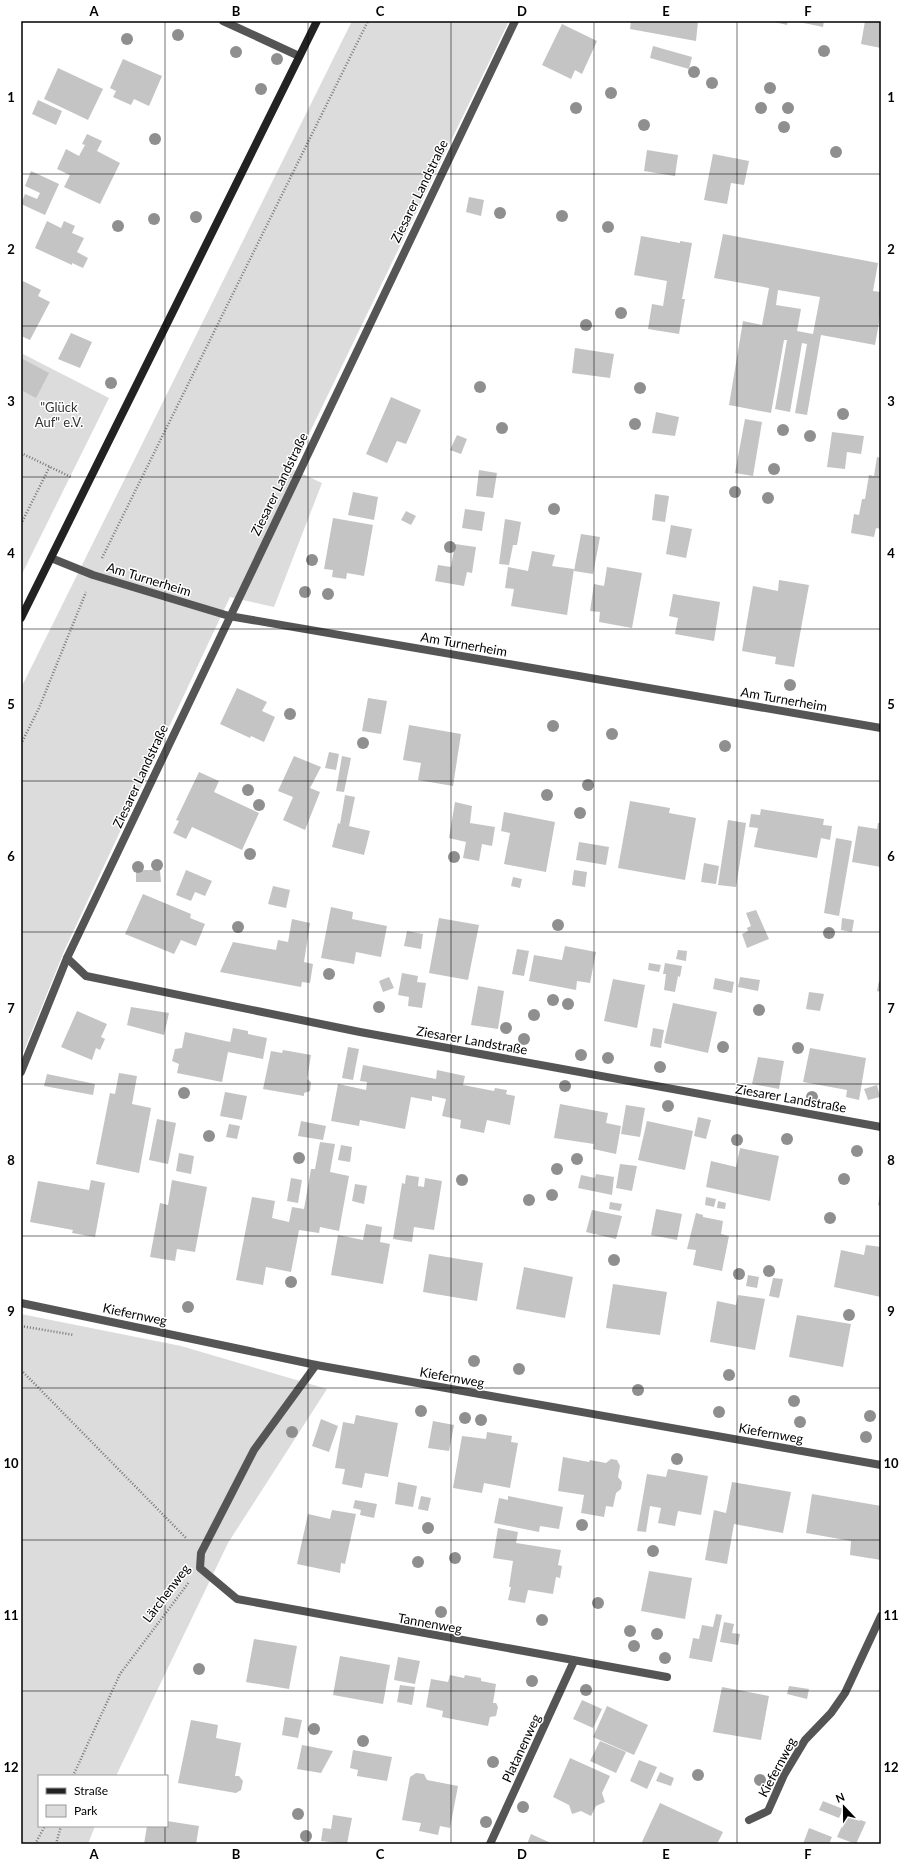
<svg xmlns="http://www.w3.org/2000/svg" width="902" height="1865" font-family="Lato,sans-serif">
<style>
.green{fill:#dcdcdc}
.building{fill:#c4c4c4;fill-rule:evenodd}
.lines{fill:none;stroke-linecap:round;stroke-linejoin:round}
.path{stroke:#777;stroke-width:2.5;stroke-dasharray:1 2;stroke-linecap:butt}
.service{stroke:#555;stroke-width:8}
.minor{stroke:#555;stroke-width:8}
.secondary{stroke:#222;stroke-width:8}
.tree{fill:#8f8f8f}
.grid{fill:none;stroke:#000;stroke-width:1;stroke-opacity:0.55}
.labels{text-anchor:middle;dominant-baseline:central;stroke-width:3;stroke-linejoin:round;paint-order:stroke}
.street-label{font-size:13px;fill:#000;stroke:#fff}
.park-label{font-size:13px;fill:#333;stroke:#fff}
.neatline{fill:none;stroke:#000;stroke-width:1.5}
.grid-label{font-size:13px;text-anchor:middle;font-weight:bold;fill:#000}
</style>
<rect width="100%" height="100%" fill="#fff"/>
<g class="green">
<polygon points="352,21 509,21 292,469 322,483 274,607 230,597 65,949 21,1058 21,688"/>
<polygon points="21,353 109,398 21,576"/>
<polygon points="21,1314 181,1346 327,1389 228,1543 116,1776 39,1776 39,1826 95,1826 88,1844 21,1844"/>
</g>
<g class="building">
<polygon points="631,21 698,21 696,41 630,29"/>
<polygon points="770,21 788,21 787,25"/>
<polygon points="794,21 824,21 823,27"/>
<polygon points="865,21 881,21 881,48 861,44"/>
<polygon points="562,24 597,41 582,74 575,70 571,79 542,65"/>
<polygon points="653,46 692,57 689,69 650,58"/>
<polygon points="123,59 162,76 149,106 134,99 131,105 113,97 116,91 110,88"/>
<polygon points="58,68 103,89 88,120 44,99"/>
<polygon points="38,100 62,111 56,125 32,114"/>
<polygon points="87,134 102,141 97,151 120,163 100,204 64,187 70,175 57,169 66,149 79,156 85,145 82,144"/>
<polygon points="647,150 678,155 675,176 644,171"/>
<polygon points="713,154 749,161 744,185 731,183 727,204 704,200"/>
<polygon points="31,171 59,184 45,215 21,204 25,194 37,199 40,193 25,186"/>
<polygon points="469,197 484,200 481,216 466,212"/>
<polygon points="47,221 61,228 64,221 75,226 72,233 84,238 77,252 88,258 83,268 72,263 72,265 35,248"/>
<path d="M723 234 878 263 873 291 881 292V311L875 345 821 335 807 415 795 413 807 344 802 343 790 412 775 409 787 340H784L771 413 729 405 743 321 762 325 769 288 714 278ZM778 290 820 297 813 334 797 331 801 309 776 305Z"/>
<polygon points="641,236 680,243 680,241 692,243 682,299 685,299 679,334 648,329 652,304 663,306 667,281 634,275"/>
<polygon points="23,281 41,290 38,296 50,302 30,340 21,336 21,285"/>
<polygon points="71,333 92,342 80,368 58,359"/>
<polygon points="575,348 614,354 610,378 572,373"/>
<polygon points="21,358 49,373 36,398 21,390"/>
<polygon points="391,397 421,410 406,444 397,441 387,463 366,454"/>
<polygon points="656,412 679,417 675,436 652,433"/>
<polygon points="745,419 762,422 753,476 735,473"/>
<polygon points="832,432 864,436 861,454 847,452 845,469 827,467"/>
<polygon points="457,435 467,439 461,454 450,450"/>
<polygon points="877,457 881,458 881,529 876,528 874,537 851,533 854,514 859,515 862,499 865,499 869,475 874,476"/>
<polygon points="479,470 497,473 493,498 476,496"/>
<polygon points="353,492 378,497 374,520 348,515"/>
<polygon points="655,494 669,496 665,522 652,520"/>
<polygon points="465,509 485,512 482,531 462,528"/>
<polygon points="406,511 416,516 411,525 401,520"/>
<polygon points="333,518 373,525 364,576 347,573 346,579 332,577 333,570 324,569"/>
<polygon points="505,519 521,522 517,545 513,545 509,565 499,564"/>
<polygon points="671,525 692,529 686,558 666,554"/>
<polygon points="581,534 600,537 593,574 574,571"/>
<polygon points="455,544 476,547 472,573 467,572 464,586 435,581 438,565 451,567"/>
<polygon points="532,551 555,555 552,566 574,569 567,615 511,606 514,589 505,588 508,567 528,571"/>
<polygon points="607,567 642,573 632,628 599,622 600,612 590,611 594,584 604,586"/>
<polygon points="779,580 809,585 794,667 775,664 776,657 742,651 753,586 778,591"/>
<polygon points="673,594 720,602 714,641 675,634 678,618 669,616"/>
<polygon points="237,688 267,702 262,711 275,717 264,742 251,736 250,738 220,724"/>
<polygon points="368,698 387,701 381,734 362,731"/>
<polygon points="409,725 461,734 453,786 418,780 421,763 403,760"/>
<polygon points="329,752 339,754 336,770 325,768"/>
<polygon points="294,756 321,767 310,788 320,792 305,830 283,820 293,797 278,791"/>
<polygon points="342,756 351,758 344,792 336,791"/>
<polygon points="199,772 219,781 214,792 259,813 242,850 192,827 186,839 173,833 179,821 176,820"/>
<polygon points="345,795 355,797 349,826 370,831 364,855 332,847 338,823 340,824"/>
<polygon points="630,801 670,808 669,813 696,818 685,880 618,868"/>
<polygon points="455,802 472,806 470,823 495,827 492,846 482,844 479,861 463,858 466,842 449,838"/>
<polygon points="761,809 824,819 823,825 832,826 830,840 821,838 817,858 754,847 758,828 749,827 751,814 760,815"/>
<polygon points="504,812 555,822 546,872 504,864 510,833 501,831"/>
<polygon points="728,820 746,823 736,887 718,885"/>
<polygon points="878,823 881,823 881,867 852,862 858,826 877,829"/>
<polygon points="836,838 852,841 839,916 824,913"/>
<polygon points="579,842 609,847 606,865 576,860"/>
<polygon points="704,863 719,866 716,884 701,882"/>
<polygon points="136,870 160,870 161,882 136,882"/>
<polygon points="186,870 212,881 205,896 195,892 191,901 176,895"/>
<polygon points="574,870 587,872 585,887 572,885"/>
<polygon points="513,877 522,879 520,888 511,886"/>
<polygon points="273,886 290,890 286,908 268,904"/>
<polygon points="143,894 191,914 190,918 205,924 196,946 181,940 174,954 125,934"/>
<polygon points="331,907 353,912 352,919 387,926 381,957 356,952 354,964 321,958"/>
<polygon points="756,910 769,939 747,948 742,934 748,931 747,928 751,926 746,913"/>
<polygon points="439,918 479,925 468,980 429,973"/>
<polygon points="842,918 854,920 852,932 841,930"/>
<polygon points="292,919 310,923 304,962 313,964 310,983 302,982 301,987 220,972 233,942 276,950 278,940 288,942"/>
<polygon points="407,931 423,934 421,949 404,946"/>
<polygon points="565,946 596,952 590,983 577,981 576,990 529,981 534,955 562,960"/>
<polygon points="517,949 529,951 524,976 512,974"/>
<polygon points="678,950 687,951 686,961 676,959"/>
<polygon points="649,963 661,965 659,972 648,970"/>
<polygon points="665,963 682,966 680,977 678,976 675,992 664,990 666,974 663,974"/>
<polygon points="402,973 418,976 417,982 426,983 422,1008 408,1006 409,997 398,995"/>
<polygon points="389,977 394,988 383,992 379,981"/>
<polygon points="740,977 760,980 758,991 738,987"/>
<polygon points="715,978 734,982 732,993 713,989"/>
<polygon points="613,979 645,985 637,1028 604,1021"/>
<polygon points="879,981 881,982 881,992 877,991"/>
<polygon points="478,986 504,991 498,1029 471,1025"/>
<polygon points="809,992 824,994 820,1011 806,1009"/>
<polygon points="673,1003 717,1012 708,1053 664,1043"/>
<polygon points="131,1007 169,1013 164,1035 127,1025"/>
<polygon points="77,1011 107,1024 101,1037 105,1039 100,1050 96,1048 92,1060 61,1047"/>
<polygon points="233,1028 248,1031 248,1034 267,1038 263,1059 228,1052 222,1082 177,1073 179,1064 172,1061 175,1049 182,1048 185,1032 230,1042"/>
<polygon points="653,1028 664,1030 661,1048 650,1046"/>
<polygon points="348,1047 359,1049 353,1080 342,1078"/>
<polygon points="810,1048 866,1058 859,1100 846,1097 847,1090 803,1082"/>
<polygon points="283,1050 311,1055 307,1079 311,1082 310,1091 304,1093 304,1096 263,1089 271,1051 282,1053"/>
<polygon points="758,1057 784,1061 779,1089 752,1084"/>
<polygon points="363,1065 436,1079 437,1070 465,1076 463,1085 494,1091 495,1088 507,1090 506,1094 515,1096 510,1125 487,1120 484,1133 460,1128 461,1120 442,1116 446,1099 432,1096 432,1101 411,1097 405,1129 360,1120 359,1126 331,1121 338,1084 366,1090 367,1082 360,1081"/>
<polygon points="119,1073 137,1076 132,1104 151,1108 139,1173 96,1164 110,1093 115,1094"/>
<polygon points="47,1074 95,1084 93,1095 44,1086"/>
<polygon points="877,1085 880,1097 868,1100 864,1089"/>
<polygon points="225,1092 247,1096 242,1120 220,1116"/>
<polygon points="560,1104 608,1113 606,1123 621,1126 616,1154 593,1149 594,1144 554,1138"/>
<polygon points="626,1105 645,1108 640,1137 621,1134"/>
<polygon points="698,1117 711,1120 706,1139 694,1136"/>
<polygon points="157,1119 176,1123 168,1164 149,1160"/>
<polygon points="301,1121 326,1126 323,1140 298,1136"/>
<polygon points="647,1121 693,1131 685,1170 638,1160"/>
<polygon points="229,1124 240,1126 237,1139 226,1137"/>
<polygon points="320,1142 335,1144 330,1172 349,1176 339,1231 320,1227 319,1233 299,1230 291,1272 266,1267 263,1285 236,1280 252,1197 275,1201 272,1218 289,1222 292,1207 304,1209 311,1169 315,1169"/>
<polygon points="341,1145 352,1147 350,1162 338,1160"/>
<polygon points="740,1148 779,1156 770,1201 706,1187 711,1161 736,1167"/>
<polygon points="179,1153 194,1156 191,1174 176,1171"/>
<polygon points="620,1164 637,1166 632,1191 616,1188"/>
<polygon points="596,1174 614,1177 612,1195 578,1188 581,1175 595,1178"/>
<polygon points="406,1175 419,1177 418,1186 424,1187 425,1178 442,1181 434,1230 414,1227 412,1242 393,1239 402,1183 405,1184"/>
<polygon points="291,1178 302,1180 298,1203 287,1201"/>
<polygon points="91,1180 105,1183 95,1237 72,1233 73,1230 30,1222 38,1181 89,1190"/>
<polygon points="172,1180 207,1187 195,1252 177,1249 175,1261 150,1257 160,1203 168,1205"/>
<polygon points="355,1184 367,1186 364,1204 352,1201"/>
<polygon points="880,1195 881,1195 881,1206 878,1205"/>
<polygon points="706,1197 716,1199 714,1207 705,1205"/>
<polygon points="718,1201 726,1203 725,1209 717,1208"/>
<polygon points="610,1202 622,1204 620,1211 609,1209"/>
<polygon points="656,1209 682,1214 677,1240 651,1235"/>
<polygon points="592,1210 622,1216 616,1239 586,1232"/>
<polygon points="696,1213 703,1215 703,1217 723,1221 721,1234 729,1236 722,1271 693,1265 696,1250 687,1249"/>
<polygon points="366,1224 382,1227 380,1242 390,1244 383,1284 331,1275 338,1235 363,1240"/>
<polygon points="866,1245 881,1247 881,1297 834,1287 841,1250 864,1255"/>
<polygon points="429,1254 483,1263 477,1301 423,1292"/>
<polygon points="524,1267 573,1277 565,1318 516,1309"/>
<polygon points="748,1275 759,1277 757,1288 746,1286"/>
<polygon points="773,1278 783,1279 779,1298 769,1296"/>
<polygon points="613,1284 667,1292 660,1335 606,1328"/>
<polygon points="738,1295 765,1299 755,1350 710,1342 717,1301 736,1305"/>
<polygon points="797,1315 851,1324 843,1367 789,1357"/>
<polygon points="356,1415 398,1423 388,1477 365,1473 362,1488 342,1484 345,1469 335,1468 343,1422 354,1424"/>
<polygon points="321,1419 338,1426 329,1452 312,1446"/>
<polygon points="433,1421 454,1425 449,1451 428,1448"/>
<polygon points="487,1432 512,1436 511,1442 518,1443 510,1488 484,1483 482,1493 453,1488 462,1436 486,1439"/>
<polygon points="563,1457 589,1462 590,1460 606,1463 611,1459 617,1460 620,1466 618,1477 622,1482 621,1489 616,1493 613,1507 606,1506 604,1517 581,1513 584,1495 558,1491"/>
<polygon points="668,1469 708,1476 701,1515 678,1511 675,1526 658,1523 661,1508 650,1506 646,1532 637,1531 647,1474 666,1477"/>
<polygon points="398,1482 417,1486 413,1507 395,1504"/>
<polygon points="732,1482 791,1492 783,1533 734,1524 727,1564 705,1560 714,1510 726,1513"/>
<polygon points="812,1494 881,1506 881,1560 850,1555 851,1541 806,1533"/>
<polygon points="421,1496 431,1498 428,1511 418,1509"/>
<polygon points="508,1496 563,1507 559,1529 540,1526 539,1532 494,1523 499,1498 508,1500"/>
<polygon points="355,1500 377,1504 374,1518 360,1515 361,1510 353,1508"/>
<polygon points="332,1510 356,1514 345,1564 341,1563 340,1573 297,1564 308,1514 330,1519"/>
<polygon points="498,1528 518,1532 516,1543 561,1550 558,1565 562,1566 560,1578 556,1577 553,1594 528,1590 525,1603 508,1600 511,1587 509,1587 513,1561 493,1558"/>
<polygon points="649,1571 692,1578 685,1619 641,1611"/>
<polygon points="716,1614 722,1615 712,1662 689,1658 693,1638 699,1639 702,1625 713,1627"/>
<polygon points="724,1622 734,1624 732,1633 740,1634 738,1645 720,1642"/>
<polygon points="254,1639 297,1646 289,1689 246,1682"/>
<polygon points="340,1656 390,1665 383,1704 333,1695"/>
<polygon points="398,1657 420,1661 415,1684 394,1680"/>
<polygon points="450,1675 464,1678 465,1675 481,1678 481,1681 496,1684 493,1703 496,1703 498,1707 496,1716 490,1717 488,1726 442,1717 443,1711 426,1707 431,1679 448,1682"/>
<polygon points="400,1685 415,1687 412,1705 397,1702"/>
<polygon points="789,1686 809,1689 807,1699 787,1694"/>
<polygon points="722,1687 769,1696 761,1740 713,1732"/>
<polygon points="582,1700 602,1709 593,1728 573,1719"/>
<polygon points="607,1706 648,1725 634,1755 593,1737"/>
<polygon points="285,1717 302,1720 298,1738 282,1735"/>
<polygon points="191,1720 218,1725 216,1738 241,1743 235,1776 239,1776 243,1781 241,1790 236,1793 178,1783"/>
<polygon points="600,1741 626,1752 616,1773 590,1761"/>
<polygon points="302,1745 333,1751 321,1773 297,1769"/>
<polygon points="353,1750 392,1757 387,1781 357,1776 358,1770 350,1768"/>
<polygon points="570,1758 610,1776 602,1793 605,1802 596,1806 591,1816 581,1811 572,1814 569,1805 553,1797"/>
<polygon points="639,1760 657,1767 647,1789 630,1781"/>
<polygon points="660,1772 674,1778 671,1786 656,1781"/>
<polygon points="416,1773 424,1774 427,1780 458,1786 450,1828 440,1826 438,1835 419,1831 421,1823 402,1820 410,1777"/>
<polygon points="823,1801 843,1809 839,1818 819,1810"/>
<polygon points="660,1803 723,1832 717,1844 641,1844"/>
<polygon points="333,1815 352,1818 347,1844 321,1841 323,1828 331,1829"/>
<polygon points="847,1815 866,1822 856,1844 837,1837"/>
<polygon points="167,1821 199,1826 196,1844 144,1844 147,1826 167,1826"/>
<polygon points="809,1828 832,1837 829,1844 803,1844"/>
<polygon points="531,1834 553,1844 527,1844"/>
</g>
<g class="lines">
<g class="path">
<polyline points="21,453 71,477"/>
<polyline points="21,524 50,466"/>
<polyline points="102,558 368,21"/>
<polyline points="21,744 39,708 86,592"/>
<polyline points="21,1326 74,1335"/>
<polyline points="21,1370 187,1539"/>
<polyline points="73,1776 120,1674 189,1582"/>
<polyline points="35,1844 45,1826"/>
<polyline points="56,1844 61,1826"/>
</g>
<g class="service">
<polyline points="21,1072 67,958"/>
<polyline points="749,1820 768,1811 784,1775 805,1740 831,1713 845,1693 881,1616"/>
</g>
<g class="minor">
<polyline points="223,21 299,56"/>
<polyline points="515,21 67,958 86,976 360,1032 881,1127"/>
<polyline points="51,558 93,575 229,616 881,728"/>
<polyline points="21,1303 316,1365 881,1465"/>
<polyline points="316,1365 254,1450 201,1553 200,1568 237,1599 667,1677"/>
<polyline points="490,1844 574,1661"/>
</g>
<polyline class="secondary" points="21,618 317,21"/>
</g>
<g class="tree">
<circle cx="178" cy="35" r="6"/>
<circle cx="127" cy="39" r="6"/>
<circle cx="824" cy="51" r="6"/>
<circle cx="236" cy="52" r="6"/>
<circle cx="277" cy="59" r="6"/>
<circle cx="694" cy="72" r="6"/>
<circle cx="712" cy="83" r="6"/>
<circle cx="770" cy="88" r="6"/>
<circle cx="261" cy="89" r="6"/>
<circle cx="611" cy="93" r="6"/>
<circle cx="576" cy="108" r="6"/>
<circle cx="761" cy="108" r="6"/>
<circle cx="788" cy="108" r="6"/>
<circle cx="644" cy="125" r="6"/>
<circle cx="784" cy="127" r="6"/>
<circle cx="155" cy="139" r="6"/>
<circle cx="836" cy="152" r="6"/>
<circle cx="500" cy="213" r="6"/>
<circle cx="562" cy="216" r="6"/>
<circle cx="196" cy="217" r="6"/>
<circle cx="154" cy="219" r="6"/>
<circle cx="118" cy="226" r="6"/>
<circle cx="608" cy="227" r="6"/>
<circle cx="621" cy="313" r="6"/>
<circle cx="586" cy="325" r="6"/>
<circle cx="111" cy="383" r="6"/>
<circle cx="480" cy="387" r="6"/>
<circle cx="640" cy="388" r="6"/>
<circle cx="843" cy="414" r="6"/>
<circle cx="635" cy="424" r="6"/>
<circle cx="502" cy="428" r="6"/>
<circle cx="783" cy="430" r="6"/>
<circle cx="810" cy="436" r="6"/>
<circle cx="774" cy="469" r="6"/>
<circle cx="735" cy="492" r="6"/>
<circle cx="768" cy="498" r="6"/>
<circle cx="554" cy="509" r="6"/>
<circle cx="450" cy="547" r="6"/>
<circle cx="312" cy="560" r="6"/>
<circle cx="305" cy="592" r="6"/>
<circle cx="328" cy="594" r="6"/>
<circle cx="790" cy="685" r="6"/>
<circle cx="290" cy="714" r="6"/>
<circle cx="553" cy="726" r="6"/>
<circle cx="612" cy="734" r="6"/>
<circle cx="363" cy="743" r="6"/>
<circle cx="725" cy="746" r="6"/>
<circle cx="588" cy="785" r="6"/>
<circle cx="248" cy="790" r="6"/>
<circle cx="547" cy="795" r="6"/>
<circle cx="259" cy="805" r="6"/>
<circle cx="580" cy="813" r="6"/>
<circle cx="250" cy="854" r="6"/>
<circle cx="454" cy="857" r="6"/>
<circle cx="157" cy="865" r="6"/>
<circle cx="138" cy="867" r="6"/>
<circle cx="558" cy="925" r="6"/>
<circle cx="238" cy="927" r="6"/>
<circle cx="829" cy="933" r="6"/>
<circle cx="329" cy="974" r="6"/>
<circle cx="553" cy="1000" r="6"/>
<circle cx="568" cy="1004" r="6"/>
<circle cx="379" cy="1007" r="6"/>
<circle cx="759" cy="1010" r="6"/>
<circle cx="534" cy="1015" r="6"/>
<circle cx="506" cy="1028" r="6"/>
<circle cx="524" cy="1039" r="6"/>
<circle cx="723" cy="1047" r="6"/>
<circle cx="798" cy="1048" r="6"/>
<circle cx="581" cy="1055" r="6"/>
<circle cx="608" cy="1058" r="6"/>
<circle cx="660" cy="1067" r="6"/>
<circle cx="565" cy="1086" r="6"/>
<circle cx="184" cy="1093" r="6"/>
<circle cx="812" cy="1097" r="6"/>
<circle cx="668" cy="1106" r="6"/>
<circle cx="209" cy="1136" r="6"/>
<circle cx="787" cy="1139" r="6"/>
<circle cx="737" cy="1140" r="6"/>
<circle cx="857" cy="1151" r="6"/>
<circle cx="299" cy="1158" r="6"/>
<circle cx="577" cy="1159" r="6"/>
<circle cx="557" cy="1169" r="6"/>
<circle cx="844" cy="1179" r="6"/>
<circle cx="462" cy="1180" r="6"/>
<circle cx="552" cy="1195" r="6"/>
<circle cx="529" cy="1200" r="6"/>
<circle cx="830" cy="1218" r="6"/>
<circle cx="614" cy="1260" r="6"/>
<circle cx="769" cy="1271" r="6"/>
<circle cx="739" cy="1274" r="6"/>
<circle cx="291" cy="1282" r="6"/>
<circle cx="188" cy="1307" r="6"/>
<circle cx="849" cy="1315" r="6"/>
<circle cx="474" cy="1361" r="6"/>
<circle cx="519" cy="1369" r="6"/>
<circle cx="729" cy="1375" r="6"/>
<circle cx="638" cy="1390" r="6"/>
<circle cx="794" cy="1401" r="6"/>
<circle cx="421" cy="1411" r="6"/>
<circle cx="719" cy="1412" r="6"/>
<circle cx="870" cy="1416" r="6"/>
<circle cx="465" cy="1418" r="6"/>
<circle cx="481" cy="1420" r="6"/>
<circle cx="800" cy="1422" r="6"/>
<circle cx="292" cy="1432" r="6"/>
<circle cx="866" cy="1437" r="6"/>
<circle cx="677" cy="1459" r="6"/>
<circle cx="582" cy="1525" r="6"/>
<circle cx="428" cy="1528" r="6"/>
<circle cx="653" cy="1551" r="6"/>
<circle cx="455" cy="1558" r="6"/>
<circle cx="418" cy="1562" r="6"/>
<circle cx="598" cy="1603" r="6"/>
<circle cx="441" cy="1612" r="6"/>
<circle cx="542" cy="1620" r="6"/>
<circle cx="630" cy="1631" r="6"/>
<circle cx="657" cy="1634" r="6"/>
<circle cx="634" cy="1646" r="6"/>
<circle cx="665" cy="1658" r="6"/>
<circle cx="199" cy="1669" r="6"/>
<circle cx="532" cy="1681" r="6"/>
<circle cx="586" cy="1690" r="6"/>
<circle cx="314" cy="1729" r="6"/>
<circle cx="363" cy="1741" r="6"/>
<circle cx="493" cy="1762" r="6"/>
<circle cx="698" cy="1775" r="6"/>
<circle cx="760" cy="1780" r="6"/>
<circle cx="523" cy="1807" r="6"/>
<circle cx="298" cy="1814" r="6"/>
<circle cx="486" cy="1822" r="6"/>
<circle cx="306" cy="1836" r="6"/>
</g>
<path class="grid" d="M165 21V1776M308 21V1844M451 21V1844M594 21V1844M737 21V1844M21 174H881M21 326H881M21 477H881M21 629H881M21 781H881M21 932H881M21 1084H881M21 1236H881M21 1388H881M21 1540H881M21 1691H881M165 1826V1844"/>
<g class="labels">
<g class="street-label">
<text transform="translate(419 191) rotate(-64)">Ziesarer Landstraße</text>
<text transform="translate(279 484) rotate(-64)">Ziesarer Landstraße</text>
<text transform="translate(149 579) rotate(17)">Am Turnerheim</text>
<text transform="translate(464 644) rotate(10)">Am Turnerheim</text>
<text transform="translate(784 699) rotate(10)">Am Turnerheim</text>
<text transform="translate(140 776) rotate(-65)">Ziesarer Landstraße</text>
<text transform="translate(472 1040) rotate(10)">Ziesarer Landstraße</text>
<text transform="translate(791 1098) rotate(10)">Ziesarer Landstraße</text>
<text transform="translate(135 1314) rotate(12)">Kiefernweg</text>
<text transform="translate(452 1377) rotate(10)">Kiefernweg</text>
<text transform="translate(771 1433) rotate(10)">Kiefernweg</text>
<text transform="translate(166 1593) rotate(-53)">Lärchenweg</text>
<text transform="translate(430 1623) rotate(10)">Tannenweg</text>
<text transform="translate(521 1748) rotate(-65)">Platanenweg</text>
<text transform="translate(777 1767) rotate(-62)">Kiefernweg</text>
</g>
<g class="park-label">
<text x="59" y="407">"Glück<tspan x="59" dy="15">Auf" e.V.</tspan></text>
</g>
</g>
<rect width="902" height="1865" fill="none" stroke="#ffffff" stroke-width="44"/>
<rect x="38" y="1775" width="130" height="52" fill="#ffffff" stroke="#999999"/>
<rect x="46" y="1788" width="20" height="6" fill="#222222" stroke="#999999"/>
<text x="74" y="1795" font-size="12" fill="#000000">Straße</text>
<rect x="46" y="1805" width="20" height="12" fill="#dcdcdc" stroke="#999999"/>
<text x="74" y="1815" font-size="12" fill="#000000">Park</text>
<g transform="translate(844 1807) rotate(338)" stroke="#ffffff" stroke-width="3" paint-order="stroke">
<path d="M0-3L7 15L0 10L-7 15Z" fill="#000000"/>
<text y="-6" font-size="11" font-weight="bold" text-anchor="middle" fill="#000000">N</text>
</g>
<rect x="22" y="22" width="858" height="1821" class="neatline"/>
<g class="grid-label">
<text x="94" y="16">A</text>
<text x="236" y="16">B</text>
<text x="380" y="16">C</text>
<text x="522" y="16">D</text>
<text x="666" y="16">E</text>
<text x="808" y="16">F</text>
<text x="11" y="102">1</text>
<text x="891" y="102">1</text>
<text x="11" y="254">2</text>
<text x="891" y="254">2</text>
<text x="11" y="406">3</text>
<text x="891" y="406">3</text>
<text x="11" y="558">4</text>
<text x="891" y="558">4</text>
<text x="11" y="709">5</text>
<text x="891" y="709">5</text>
<text x="11" y="861">6</text>
<text x="891" y="861">6</text>
<text x="11" y="1013">7</text>
<text x="891" y="1013">7</text>
<text x="11" y="1165">8</text>
<text x="891" y="1165">8</text>
<text x="11" y="1316">9</text>
<text x="891" y="1316">9</text>
<text x="11" y="1468">10</text>
<text x="891" y="1468">10</text>
<text x="11" y="1620">11</text>
<text x="891" y="1620">11</text>
<text x="11" y="1772">12</text>
<text x="891" y="1772">12</text>
<text x="94" y="1859">A</text>
<text x="236" y="1859">B</text>
<text x="380" y="1859">C</text>
<text x="522" y="1859">D</text>
<text x="666" y="1859">E</text>
<text x="808" y="1859">F</text>
</g>
</svg>
